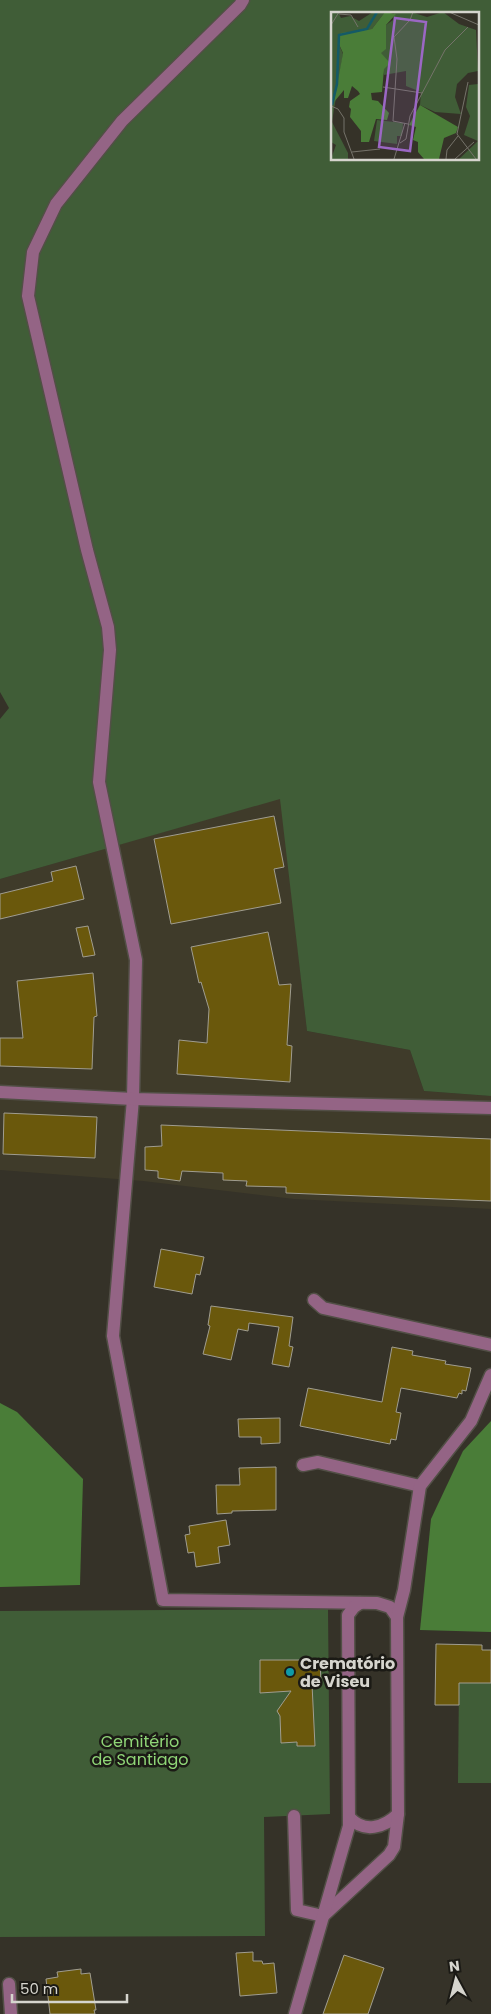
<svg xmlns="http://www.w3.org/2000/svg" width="491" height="2014" font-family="Poppins,sans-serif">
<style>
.built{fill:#3f3b2a}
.green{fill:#405d37;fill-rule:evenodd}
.forest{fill:#4a7d38}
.building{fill:#6a580c;stroke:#a09d90}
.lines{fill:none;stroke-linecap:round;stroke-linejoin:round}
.minor-casing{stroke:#524f46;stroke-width:15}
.minor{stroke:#946485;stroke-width:12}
.culture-dot{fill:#0f9aa8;stroke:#1b1a15;stroke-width:2}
.labels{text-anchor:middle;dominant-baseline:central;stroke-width:5;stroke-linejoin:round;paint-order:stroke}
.poi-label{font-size:16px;font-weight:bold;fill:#d6d5ce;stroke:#1b1a15;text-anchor:start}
.park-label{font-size:16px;fill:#8fd577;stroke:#1b1a15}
.inset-river{fill:none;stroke:#145a66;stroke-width:2.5}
.inset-road{fill:none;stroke:#75736a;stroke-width:1}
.view{fill:#9b67c4;fill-opacity:0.15;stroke:#9b67c4;stroke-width:2.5}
.inset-edge{fill:none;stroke:#d6d5ce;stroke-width:2.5}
</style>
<rect width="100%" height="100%" fill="#353228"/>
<polygon class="built" points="281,798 307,1031 410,1050 424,1091 491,1096 491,1209 294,1199 143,1181 0,1170 0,879"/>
<g class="green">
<path d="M0 0H491V1096L424 1091 410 1050 307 1031 280 799 0 879V719L9 708 0 692ZM332 14H477V159H332Z"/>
<polygon points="328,1609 330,1814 264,1817 265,1936 0,1937 0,1611"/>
<polygon points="459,1683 491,1683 491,1783 458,1783"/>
</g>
<g class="forest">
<polygon points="0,1403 17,1412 83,1479 80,1585 0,1587"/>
<polygon points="491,1421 491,1632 420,1630 431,1519 463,1451"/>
</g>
<g class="building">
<polygon points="274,816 284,867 274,869 281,903 171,924 154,839"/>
<polygon points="76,866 84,899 0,919 0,894 53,881 51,872"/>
<polygon points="88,926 95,955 83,957 76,928"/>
<polygon points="268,932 279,985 291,984 287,1045 292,1046 290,1082 177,1074 179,1040 207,1043 209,1009 201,982 199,983 191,947"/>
<polygon points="93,973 97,1016 94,1017 92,1069 0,1066 0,1038 23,1038 17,981"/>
<polygon points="4,1113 97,1117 95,1158 3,1154"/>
<polygon points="161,1125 491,1139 491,1201 286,1193 286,1187 246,1186 247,1181 223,1180 223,1173 182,1171 180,1181 158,1178 158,1171 145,1170 145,1147 162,1146"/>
<polygon points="161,1249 204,1257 200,1275 196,1274 192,1294 154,1287"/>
<polygon points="211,1306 293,1317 289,1346 293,1347 289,1367 272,1364 279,1327 249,1323 248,1331 238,1329 231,1360 203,1354 210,1326 208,1325"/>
<polygon points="392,1347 413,1351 412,1355 446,1361 445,1364 471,1368 466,1391 462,1390 462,1394 459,1393 457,1398 401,1388 396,1412 401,1413 396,1440 391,1439 390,1444 300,1426 308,1388 382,1402"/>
<polygon points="280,1418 280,1443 261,1444 261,1437 239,1437 238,1419"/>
<polygon points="276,1467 276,1510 232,1511 232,1513 217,1514 216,1485 240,1485 239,1468"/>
<polygon points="226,1520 230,1545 218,1547 220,1563 196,1567 194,1552 188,1553 185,1535 190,1534 189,1526"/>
<polygon points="436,1644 482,1645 482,1650 491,1650 491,1683 459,1683 459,1705 435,1705"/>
<polygon points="260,1660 320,1660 321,1684 312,1684 315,1746 297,1746 297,1742 281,1743 280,1716 277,1711 291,1691 260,1693"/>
<polygon points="253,1952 253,1961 262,1961 263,1964 274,1963 277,1993 240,1996 236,1953"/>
<polygon points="344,1955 384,1968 368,2014 323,2014"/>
<polygon points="81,1969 81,1974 90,1973 96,2010 94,2010 95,2014 50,2014 46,1979 58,1977 57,1972"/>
</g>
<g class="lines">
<defs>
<g id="minor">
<polyline points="243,0 240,5 122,121 56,204 33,252 28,296 87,550 108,627 110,650 99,782 136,960 133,1099 113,1336 163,1600 377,1603 390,1607 397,1617"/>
<polyline points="0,1092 133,1099 491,1108"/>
<polyline points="314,1300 323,1308 491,1345"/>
<polyline points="303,1465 318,1462 420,1486"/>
<polyline points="294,1816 297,1910 323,1916"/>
<path d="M350 1818C364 1833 384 1828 398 1814"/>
<polyline points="323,1916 389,1855 394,1847 398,1814 397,1617 404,1590 420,1486 471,1421 491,1375"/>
<polyline points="9,1984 11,2014"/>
<polyline points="295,2014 349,1826 348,1615 354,1607 360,1603"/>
</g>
</defs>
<use href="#minor" class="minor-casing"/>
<use href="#minor" class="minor"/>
</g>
<circle class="culture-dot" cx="290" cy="1672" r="5"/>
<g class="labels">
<g class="poi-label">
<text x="300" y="1663">Crematório<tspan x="300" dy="18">de Viseu</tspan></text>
</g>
<g class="park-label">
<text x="140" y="1741">Cemitério<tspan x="140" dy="18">de Santiago</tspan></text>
</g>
</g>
<g transform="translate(331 12)">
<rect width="148" height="148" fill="#353228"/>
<path d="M0 0H7L10 6 19 4 28 9 42 0H54L41 17 27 18 7 30 12 42 1 110 17 141V147H0L5 133 0 130ZM63 0H80L96 5 112 0 128 12 145 18 147 59 137 61 126 72 124 85 130 102 104 100 89 93 90 80 75 74V59L53 63 49 41 55 36V13L62 8ZM147 72V147H128L147 129 133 123 139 104 135 95 138 73ZM46 108 72 111 71 124H66V132L43 129Z" fill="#405d37"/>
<path d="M54 0 65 2 55 13V37L50 41 59 51 53 57 51 80 40 81 41 88 47 89 58 101 56 108 45 107 38 130H30V119L19 105 20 97 18 95 19 89 29 82 27 79 21 74 17 86H13V78L3 90 12 41 7 30 10 21 41 17ZM89 93 127 115 125 121 113 126 108 147H93L87 140V130L82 128 85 115 78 113Z" fill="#4a7d38"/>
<path class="inset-river" d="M1 93 6 72 8 23 36 17 46 0"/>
<path class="inset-road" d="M118 0 148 13M8 2 20 3 27 15M0 13 8 0M137 70 126 122 145 147M52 75 91 81M0 94 7 97 13 106V120L23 147M77 112 62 109 66 47 63 25 79 8 82 0M69 131 75 127 79 104 114 38 137 15M21 140 49 137M63 147 74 111M115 147 116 138 127 124M124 147 143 130"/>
<path class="view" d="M64 6 95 10 79 139 48 135Z"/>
<rect width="148" height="148" class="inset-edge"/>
</g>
<g transform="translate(456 1979) rotate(353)" stroke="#1b1a15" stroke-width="4" paint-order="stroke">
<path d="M0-4L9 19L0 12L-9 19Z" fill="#d6d5ce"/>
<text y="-8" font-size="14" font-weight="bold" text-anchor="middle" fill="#d6d5ce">N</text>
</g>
<path d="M12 1994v8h115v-8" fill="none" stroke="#d6d5ce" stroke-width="2.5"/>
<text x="20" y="1994" font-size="15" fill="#d6d5ce" stroke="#1b1a15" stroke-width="4" paint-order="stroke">50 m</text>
</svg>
